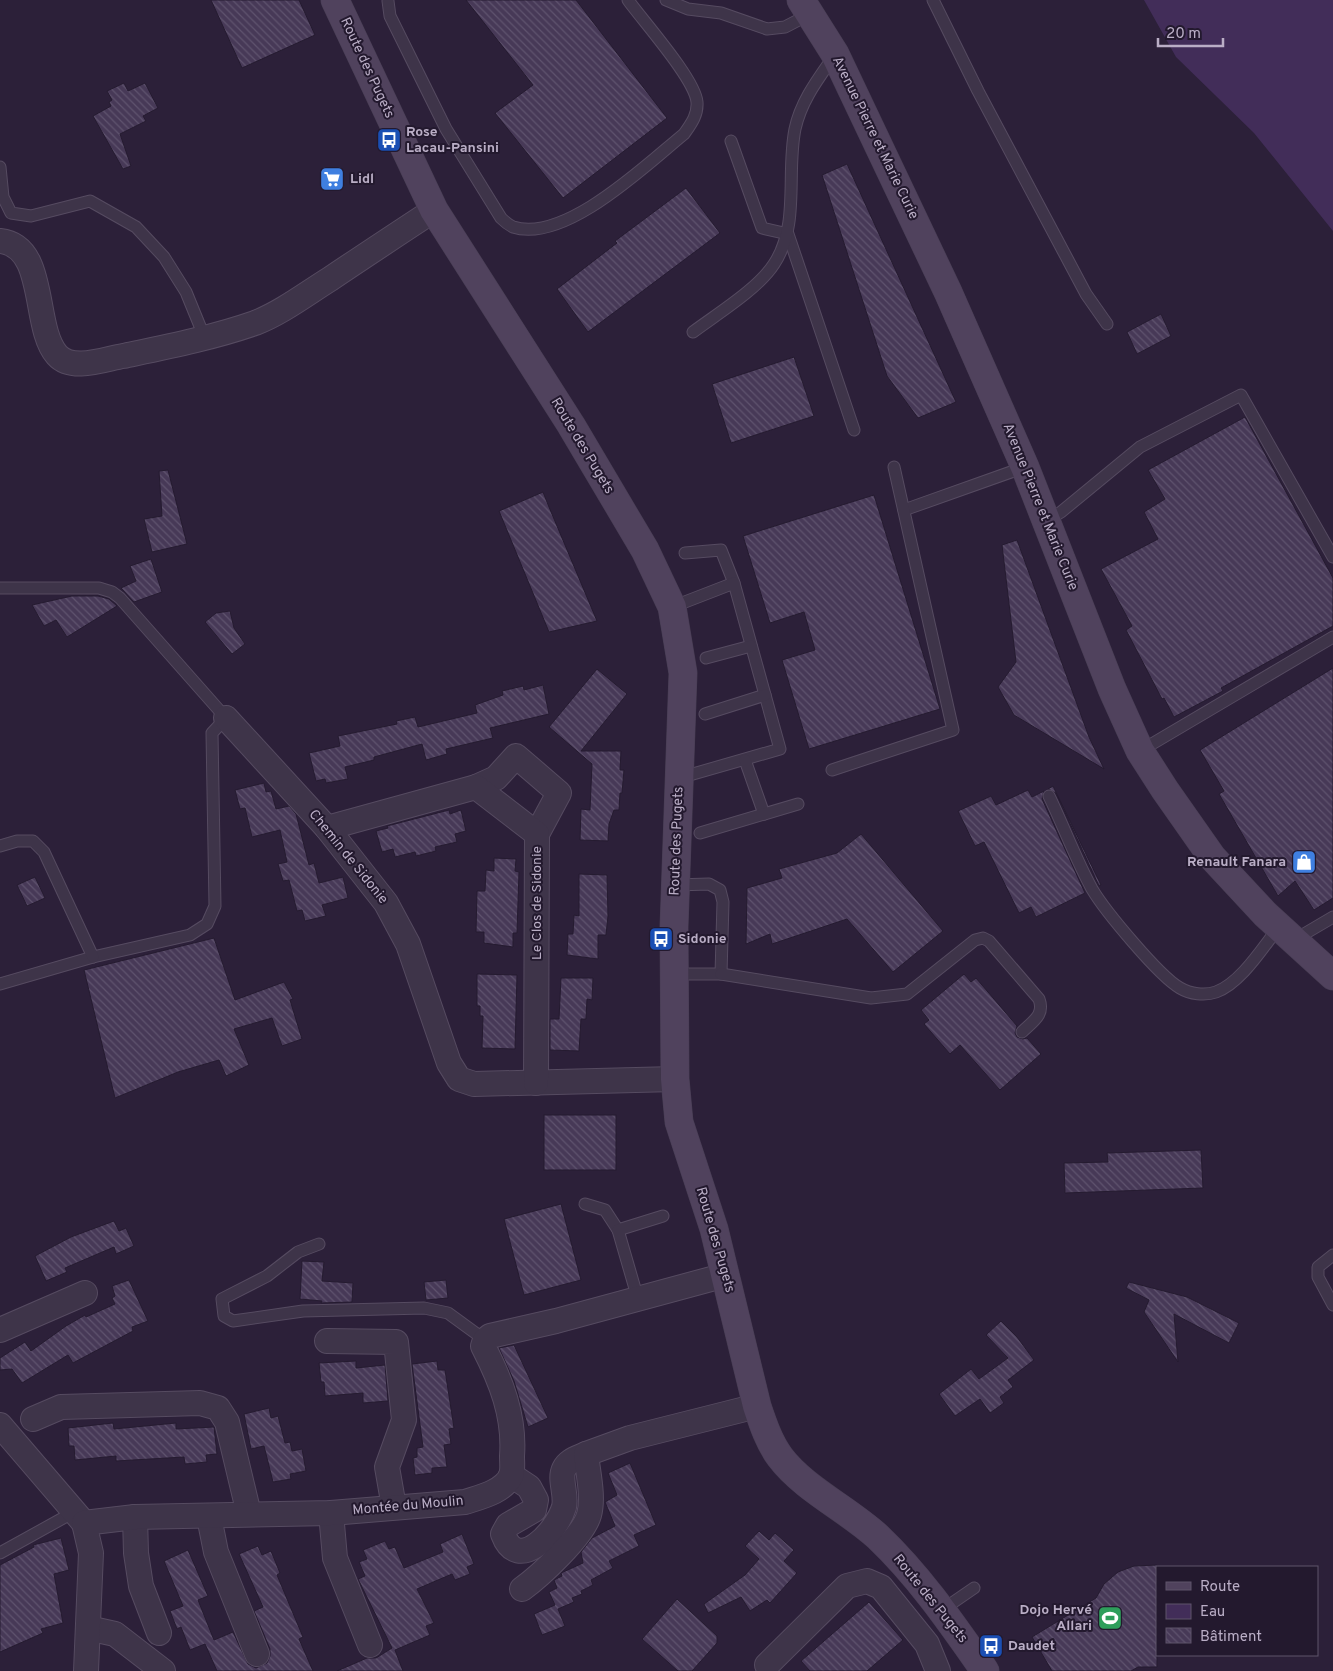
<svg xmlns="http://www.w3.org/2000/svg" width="1333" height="1671" font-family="Overpass,sans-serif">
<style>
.water{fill:#422d59}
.building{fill:url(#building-back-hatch);stroke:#251b30}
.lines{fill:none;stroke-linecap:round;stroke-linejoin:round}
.lane-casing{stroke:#564b61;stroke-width:13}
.street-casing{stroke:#564b61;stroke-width:26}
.secondary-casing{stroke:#473d53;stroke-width:29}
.lane{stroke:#3e3449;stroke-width:11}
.street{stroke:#3e3449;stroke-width:24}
.secondary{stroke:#50425d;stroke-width:28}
.labels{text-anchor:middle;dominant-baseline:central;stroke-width:4;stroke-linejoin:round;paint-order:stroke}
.street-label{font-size:14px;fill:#baaec6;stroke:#23192e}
.poi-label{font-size:14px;font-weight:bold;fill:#baaec6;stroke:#23192e;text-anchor:start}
</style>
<defs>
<pattern id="building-back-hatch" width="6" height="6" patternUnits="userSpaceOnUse" patternTransform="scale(1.25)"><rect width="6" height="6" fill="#473957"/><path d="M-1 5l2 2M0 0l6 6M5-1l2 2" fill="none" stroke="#5f536e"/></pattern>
</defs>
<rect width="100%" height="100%" fill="#2c2039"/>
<polygon class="water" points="1144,0 1333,0 1333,231 1254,133 1176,57"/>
<g class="building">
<polygon points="211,0 299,0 315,35 242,68"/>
<polygon points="466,0 576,0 667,118 563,198 495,113 533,85"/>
<polygon points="124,83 128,91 145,83 158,108 143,116 146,121 120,134 131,166 123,169 93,116 111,106 109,102 112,100 107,91"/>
<polygon points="847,164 956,402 918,418 887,376 822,175"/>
<polygon points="686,188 720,233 588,332 557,289 617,243 615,241"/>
<polygon points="1161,314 1171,336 1137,354 1127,332"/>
<polygon points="794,357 814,416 731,443 712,384"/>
<polygon points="1245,417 1333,578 1333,626 1221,688 1223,691 1174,717 1164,698 1162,699 1126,630 1132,626 1101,569 1158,539 1144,512 1165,499 1148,470"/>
<polygon points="168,470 187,544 152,552 144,519 162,516 159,471"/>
<polygon points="543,492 549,507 597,621 549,632 499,511"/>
<polygon points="874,495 940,709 809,749 782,660 815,650 804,612 770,623 743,536"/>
<polygon points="1017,540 1089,737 1104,769 1014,715 998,687 1016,662 1002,545"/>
<polygon points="151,559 162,592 134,602 121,588 136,581 130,566"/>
<polygon points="72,596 98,596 109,599 117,606 67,637 56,620 44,626 32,605"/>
<polygon points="230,611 234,628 245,644 232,654 205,622 216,613"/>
<polygon points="1333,668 1333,898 1314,910 1295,881 1278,896 1219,794 1224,791 1200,750"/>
<polygon points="597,669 627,694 581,751 621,751 620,770 624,770 622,793 620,793 619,810 614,810 609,824 608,841 580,840 581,809 590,810 592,764 549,727"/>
<polygon points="543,685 549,714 490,728 493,738 446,749 447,754 426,760 422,744 374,757 374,760 345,767 348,779 326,783 325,779 316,781 309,753 340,746 338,736 397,724 396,721 415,717 418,727 477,713 475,705 503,695 502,691 523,686 524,690"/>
<polygon points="264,783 266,792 271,791 276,809 289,806 296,814 309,865 314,863 319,883 343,877 348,898 322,905 326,916 305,921 302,910 297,911 289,880 283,881 278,864 287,862 280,830 252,837 245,808 240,809 235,790"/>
<polygon points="1053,786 1101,885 1099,886 1056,793 1048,789"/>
<polygon points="1028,790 1032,797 1044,791 1042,799 1085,893 1036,917 1031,907 1019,913 984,842 975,846 958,811 991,796 996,805"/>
<polygon points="449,810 450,814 461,810 466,831 455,834 457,842 435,847 436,851 416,856 415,852 395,857 393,849 382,852 376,831 388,828 387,826"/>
<polygon points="861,834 943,931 893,972 847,919 772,944 770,934 746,944 747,888 782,878 779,869 837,853"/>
<polygon points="494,858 516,859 515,871 519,872 517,933 513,933 513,947 484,943 484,932 476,932 477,891 485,891 486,870 494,871"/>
<polygon points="579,874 607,875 608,916 606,935 598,935 598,959 567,955 568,934 573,934 574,915 579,916"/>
<polygon points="35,877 45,898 27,906 17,885"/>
<polygon points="214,938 235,1000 284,982 293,999 290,1000 302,1039 282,1046 272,1018 234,1029 249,1065 226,1076 219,1060 178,1072 115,1098 84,970"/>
<polygon points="477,974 517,975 515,1049 482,1048 483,1016 480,1016 480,1006 477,1006"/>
<polygon points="964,974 971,982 976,978 1017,1026 1015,1033 1017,1037 1023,1039 1027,1038 1041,1054 1000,1090 960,1045 950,1054 924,1024 929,1020 921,1010"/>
<polygon points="561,978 593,978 592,1000 587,999 586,1019 581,1019 579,1051 550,1050 550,1019 559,1019"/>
<rect x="544" y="1115" width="72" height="55"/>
<polygon points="1201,1150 1203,1188 1065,1193 1064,1163 1108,1162 1107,1153"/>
<polygon points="561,1204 581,1280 524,1295 504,1219"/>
<polygon points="114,1221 119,1231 126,1228 134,1246 116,1254 114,1247 65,1268 67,1272 46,1281 35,1256 71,1237"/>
<polygon points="302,1261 324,1262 322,1281 353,1283 352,1302 321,1303 322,1301 300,1299"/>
<polygon points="129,1280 148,1321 132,1327 133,1331 73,1363 68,1355 22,1383 12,1369 0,1370 0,1358 25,1342 31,1351 66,1326 85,1315 86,1317 115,1304 112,1298 115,1296 112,1286"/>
<polygon points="446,1280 448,1298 426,1300 424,1282"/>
<polygon points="1129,1282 1187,1297 1239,1323 1229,1343 1174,1314 1178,1362 1144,1312 1149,1300 1126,1288"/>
<polygon points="1001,1321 1017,1337 1034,1360 1008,1380 1013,1387 1000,1397 1004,1403 990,1413 980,1399 955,1416 939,1394 971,1369 979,1379 1008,1358 986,1335"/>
<polygon points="514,1345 548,1418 528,1427 514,1381 499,1348"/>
<polygon points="356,1361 356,1368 385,1365 388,1401 363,1403 363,1393 325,1396 324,1382 321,1382 319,1363"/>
<polygon points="437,1361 438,1370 445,1370 454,1428 449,1429 451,1444 444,1445 447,1467 432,1468 432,1473 415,1475 413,1458 417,1457 417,1448 423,1447 412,1364"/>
<polygon points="269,1408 271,1418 278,1416 285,1443 290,1442 292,1451 302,1449 306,1471 290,1474 291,1479 273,1482 264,1446 251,1449 244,1414"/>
<polygon points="113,1423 114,1429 176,1423 176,1429 214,1427 217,1454 206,1455 207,1462 185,1464 184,1457 116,1461 116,1456 75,1460 74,1446 69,1446 68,1428"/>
<polygon points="630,1463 656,1525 634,1535 639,1546 609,1561 613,1568 591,1580 593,1585 581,1591 582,1594 572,1598 574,1602 558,1609 565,1626 542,1635 534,1614 555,1605 549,1592 557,1588 554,1580 562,1576 561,1573 583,1563 581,1552 592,1538 615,1526 605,1502 617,1495 608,1473"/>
<polygon points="759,1531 769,1540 775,1533 794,1550 784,1561 797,1573 770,1603 767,1600 750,1611 741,1597 708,1613 704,1604 745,1575 759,1559 745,1546"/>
<polygon points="462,1534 474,1564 467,1567 470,1574 455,1580 452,1574 417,1589 434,1623 426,1626 430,1635 395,1650 403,1671 337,1671 367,1658 376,1658 392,1648 358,1579 365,1576 359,1562 367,1559 363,1550 385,1541 389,1549 395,1547 404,1568 443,1552 440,1544"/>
<polygon points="61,1538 69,1570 54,1574 63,1623 41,1629 43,1633 0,1652 0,1565 34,1547 33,1545"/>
<polygon points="258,1546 262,1555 271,1551 280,1573 277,1575 303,1637 299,1639 313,1671 217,1671 205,1644 190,1650 181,1627 177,1629 170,1611 183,1606 164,1561 188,1550 208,1596 198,1600 214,1640 233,1632 248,1664 256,1668 267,1663 270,1656 270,1649 254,1611 263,1607 239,1554"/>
<polygon points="1157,1565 1157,1667 1138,1667 1131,1671 1052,1671 1032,1637 1096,1598 1104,1584 1118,1572 1134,1566"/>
<polygon points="677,1599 717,1636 717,1643 692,1671 678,1671 642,1639"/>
<polygon points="869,1602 903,1640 867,1671 810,1671 801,1661"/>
</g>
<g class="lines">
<defs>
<g id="lane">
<polyline points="666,0 688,9 721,13 767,29 785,27 810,14"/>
<polyline points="933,0 978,91 1086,294 1107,324"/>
<path d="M388 1 390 16 446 129 501 218C504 221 509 225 513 227 565 244 647 164 684 134 691 124 698 115 697 102 695 79 643 21 628 0"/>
<polyline points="731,141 762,228 788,234 854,430"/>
<polyline points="0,167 3,197 11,213 31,216 90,201 136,227 164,257 186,292 204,336"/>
<path d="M693 332C717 314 758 289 774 264 800 225 786 173 795 129 801 101 818 79 834 56"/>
<polyline points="904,510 1025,467"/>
<polyline points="1046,521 1061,512 1140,447 1241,395 1333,557"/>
<polyline points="685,553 721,550 734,583"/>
<polyline points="0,588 99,588 112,592 120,598 226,718 212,733 215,906 207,924 190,935 93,957 0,984"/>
<polyline points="672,607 734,583 780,749 679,778"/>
<polyline points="706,658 751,646"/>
<polyline points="705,714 765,695"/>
<polyline points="1140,751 1333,637"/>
<polyline points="745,760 764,814"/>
<polyline points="832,770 953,730 894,467"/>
<path d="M1049 796C1064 827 1076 860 1092 889 1105 911 1159 976 1180 988 1190 994 1205 996 1216 992 1241 983 1263 947 1279 927"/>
<polyline points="700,833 798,804"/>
<polyline points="0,846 17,841 33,841 44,852 93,957"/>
<polyline points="1294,940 1333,917"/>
<polyline points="673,974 721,974 723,902 720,890 709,884 675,885"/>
<path d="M721 974 871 998 907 994 975 940 983 938 989 941 1039 999C1045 1015 1033 1021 1022 1032"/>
<polyline points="585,1204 605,1210 618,1230"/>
<polyline points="319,1244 298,1252 267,1276 222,1299 224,1316 233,1321 303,1311 424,1308 448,1313 485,1340"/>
<polyline points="1333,1255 1318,1267 1318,1277 1333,1305"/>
<polyline points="638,1299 618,1230 663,1216"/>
<polyline points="0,1553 74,1512"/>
<polyline points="942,1610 974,1588"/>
</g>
<g id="street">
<path d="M0 241C48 246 32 327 57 355 72 372 105 359 123 356 166 347 212 338 255 323 281 313 306 294 330 279 364 256 399 233 434 210"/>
<polyline points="226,718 327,828 386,903 408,944 449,1063 459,1079 474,1084 675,1079"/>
<polyline points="476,787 496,778 516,756 559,793 537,834"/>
<polyline points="327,828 476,787 537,834 536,1083"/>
<polyline points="0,1330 85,1293"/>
<polyline points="327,1341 396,1342 404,1420 387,1467 394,1507"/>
<polyline points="33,1419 61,1407 200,1403 218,1408 227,1422 249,1514"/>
<polyline points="0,1425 84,1523"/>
<path d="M511 1475 529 1487 536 1500 534 1510 508 1525 503 1534C518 1575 557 1531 564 1507 567 1495 559 1479 564 1469 568 1460 578 1458 586 1454"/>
<polyline points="331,1513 335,1558 370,1645"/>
<polyline points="135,1517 136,1553 141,1586 159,1633"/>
<polyline points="209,1517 216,1552 257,1654"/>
<path d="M522 1589C540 1576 583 1536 589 1515 594 1497 588 1473 586 1454L630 1438 757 1406"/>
<polyline points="88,1628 115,1634 163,1671"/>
<polyline points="767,1665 847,1586 867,1581 881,1587 927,1644 938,1671"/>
<path d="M86 1671 91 1553 84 1523 135 1517 331 1513 465 1502C480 1497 503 1492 511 1476 513 1471 512 1462 512 1456 515 1416 501 1381 483 1346L485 1340 490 1336 556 1321 726 1275"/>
</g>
<g id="secondary">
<path d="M335 0 434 210 571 425 645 550 672 607 683 673 674 927 675 1079 679 1122 714 1229 757 1406C763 1424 769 1442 780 1457 804 1489 849 1510 878 1537 920 1577 952 1624 985 1671"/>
<polyline points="801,0 835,54 948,292 1025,467 1112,689 1140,751 1165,790 1212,857 1265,914 1333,976"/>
</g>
</defs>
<use href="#lane" class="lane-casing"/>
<use href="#street" class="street-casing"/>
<use href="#secondary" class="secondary-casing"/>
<use href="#lane" class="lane"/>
<use href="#street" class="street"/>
<use href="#secondary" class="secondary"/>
</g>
<defs>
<symbol id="bus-square" viewBox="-11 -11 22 22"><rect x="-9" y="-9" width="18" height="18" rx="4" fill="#1a4fb4" stroke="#23192e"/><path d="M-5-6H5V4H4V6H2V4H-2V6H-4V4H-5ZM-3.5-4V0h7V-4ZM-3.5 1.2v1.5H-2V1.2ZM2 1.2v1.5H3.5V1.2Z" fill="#fff"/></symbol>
<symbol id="supermarket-square" viewBox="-11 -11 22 22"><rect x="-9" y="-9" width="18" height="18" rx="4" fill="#3f7fe0" stroke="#23192e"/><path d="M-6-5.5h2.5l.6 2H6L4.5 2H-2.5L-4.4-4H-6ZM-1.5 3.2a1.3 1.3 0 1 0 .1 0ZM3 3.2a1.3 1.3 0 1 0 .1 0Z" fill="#fff"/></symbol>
<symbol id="shop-square" viewBox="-11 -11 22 22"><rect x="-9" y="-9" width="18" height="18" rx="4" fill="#3f7fe0" stroke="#23192e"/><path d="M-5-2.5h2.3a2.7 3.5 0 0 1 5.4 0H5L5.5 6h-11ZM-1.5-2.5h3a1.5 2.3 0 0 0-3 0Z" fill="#fff"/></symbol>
<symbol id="stadium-square" viewBox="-11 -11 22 22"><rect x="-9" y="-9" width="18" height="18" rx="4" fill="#2e9e5b" stroke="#23192e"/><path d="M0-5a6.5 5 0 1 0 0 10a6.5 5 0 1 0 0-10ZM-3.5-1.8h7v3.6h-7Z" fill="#fff"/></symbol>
</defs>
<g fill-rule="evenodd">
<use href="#bus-square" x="375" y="126" width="28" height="28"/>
<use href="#supermarket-square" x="318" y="165" width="28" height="28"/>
<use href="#shop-square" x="1290" y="848" width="28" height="28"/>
<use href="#bus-square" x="647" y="925" width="28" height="28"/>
<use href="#stadium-square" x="1096" y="1604" width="28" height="28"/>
<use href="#bus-square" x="977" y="1632" width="28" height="28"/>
</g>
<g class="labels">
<g class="street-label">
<text transform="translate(367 68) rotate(65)">Route des Pugets</text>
<text transform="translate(875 138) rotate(64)">Avenue Pierre et Marie Curie</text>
<text transform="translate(582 446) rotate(59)">Route des Pugets</text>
<text transform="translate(1040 507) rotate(68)">Avenue Pierre et Marie Curie</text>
<text transform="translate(677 841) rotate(-88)">Route des Pugets</text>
<text transform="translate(348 857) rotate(51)">Chemin de Sidonie</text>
<text transform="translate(537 903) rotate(-90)">Le Clos de Sidonie</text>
<text transform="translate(715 1240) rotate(74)">Route des Pugets</text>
<text transform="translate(408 1506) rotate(-5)">Montée du Moulin</text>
<text transform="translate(930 1599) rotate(51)">Route des Pugets</text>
</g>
<g class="poi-label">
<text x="406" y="132">Rose<tspan x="406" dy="16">Lacau-Pansini</tspan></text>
<text x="350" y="179">Lidl</text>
<text x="1286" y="862" text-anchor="end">Renault Fanara</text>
<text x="678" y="939">Sidonie</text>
<text x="1092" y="1610" text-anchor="end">Dojo Hervé<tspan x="1092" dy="16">Allari</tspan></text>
<text x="1008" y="1646">Daudet</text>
</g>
</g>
<rect x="1156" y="1566" width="162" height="90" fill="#23192e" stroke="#5f556b"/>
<rect x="1166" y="1582" width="25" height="8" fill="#50425d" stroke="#5f556b"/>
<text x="1200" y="1591" font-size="15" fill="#baaec6">Route</text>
<rect x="1166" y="1604" width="25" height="15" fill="#422d59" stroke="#5f556b"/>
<text x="1200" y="1616" font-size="15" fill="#baaec6">Eau</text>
<rect x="1166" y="1628" width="25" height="15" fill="url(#building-back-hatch)" stroke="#5f556b"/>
<text x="1200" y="1641" font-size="15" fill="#baaec6">Bâtiment</text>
<path d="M1158 38v8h65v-8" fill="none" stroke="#baaec6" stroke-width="2.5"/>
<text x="1166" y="38" font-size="15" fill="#baaec6" stroke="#23192e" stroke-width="4" paint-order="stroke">20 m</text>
</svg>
